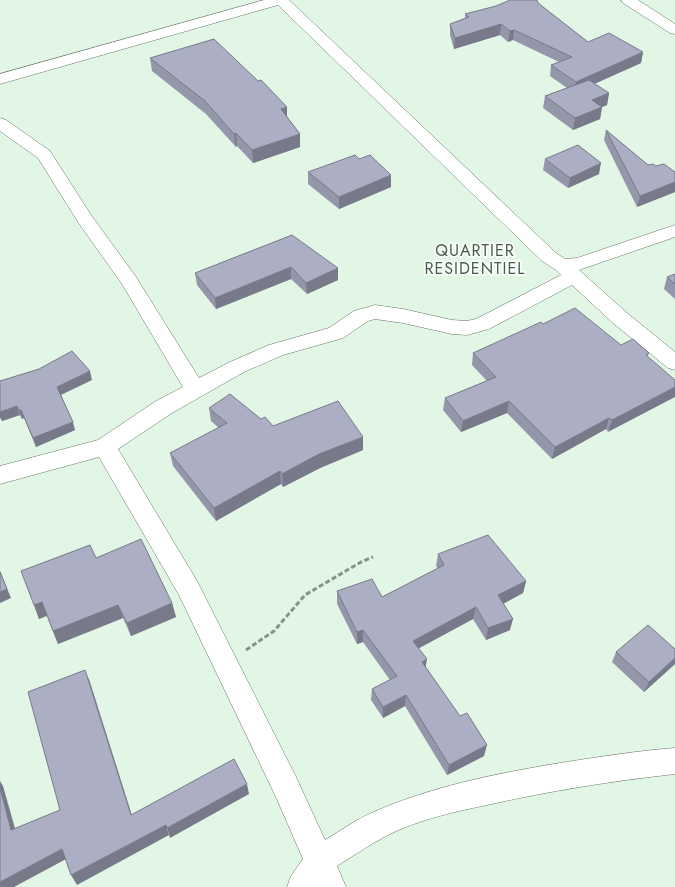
<svg xmlns="http://www.w3.org/2000/svg" width="675" height="887" font-family="Jost,sans-serif">
<style>
.lines{fill:none;stroke-linecap:round;stroke-linejoin:round}
.street-casing{stroke:#657667;stroke-width:1}
.path{stroke:#869388;stroke-width:3;stroke-dasharray:5 2.5;stroke-linecap:butt}
.street{fill:#fff;fill-rule:evenodd}
.wall{fill:#9496a9}
.shaded-wall{fill:#787a89}
.building{fill:#acaec4;stroke:#787a89}
.labels{text-anchor:middle;dominant-baseline:central;stroke-width:3.5;stroke-linejoin:round;paint-order:stroke}
.quarter-label{font-size:16px;letter-spacing:1px;fill:#4a5a4c;stroke:#fafefb}
</style>
<rect width="100%" height="100%" fill="#e2f6e5"/>
<g class="lines">
<defs>
<g id="street">
<path d="M264 0H289L556 253 565 259 577 258 675 225V237L579 270 627 313 675 352V370L668 368 613 323 572 285 489 329 467 335 452 334 403 323 375 319 368 321 343 338 283 355 244 372 172 413 118 449 197 581 296 777 325 840C339 832 352 822 367 815 428 787 494 774 560 763 599 757 636 751 675 748V774C612 781 549 791 487 805 453 812 417 820 386 836 369 845 353 856 337 866L346 887H287L291 876 303 859 276 797 179 595 99 457 0 484V466L98 440 156 401 183 387 122 284 78 222 38 158 0 131V118L6 120 50 151 91 215 136 277 199 378 230 362 269 345 329 328 354 311 375 305 403 309 452 320 467 321 476 319 561 275 556 270 542 261 278 5 0 84V74Z"/>
<polygon points="621,0 638,0 675,24 675,34 670,33 623,3"/>
</g>
</defs>
<use href="#street" class="street-casing"/>
<polyline class="path" points="246,650 274,631 305,595 361,562 373,557"/>
<use href="#street" class="street"/>
</g>
<g class="wall">
<polygon points="538,3 588,42 643,52 641,63 594,84 609,93 607,105 602,107 600,119 573,130 543,108 545,96 567,88 550,76 551,65 559,62 513,40 508,42 500,35 454,49 450,35 450,24 465,18 465,14"/>
<polygon points="150,58 287,117 300,134 300,147 253,163 237,146 236,147 206,114 152,71"/>
<polygon points="606,130 648,165 656,166 675,172 675,192 637,207 604,140"/>
<polygon points="545,159 599,174 568,188 543,170"/>
<polygon points="308,172 391,187 339,209 308,184"/>
<polygon points="292,235 338,280 307,294 291,279 216,309 197,285 195,273"/>
<polygon points="675,274 675,299 664,289 667,277"/>
<polygon points="543,324 649,353 608,432 606,429 552,459 507,413 461,432 443,410 445,398 487,381 472,365 473,353"/>
<polygon points="92,380 61,395 75,430 36,447 24,418 22,419 20,415 2,421 0,417"/>
<polygon points="209,408 261,419 273,426 363,450 320,468 283,487 281,484 216,521 173,466 170,453 219,428 211,421"/>
<polygon points="438,554 526,581 523,593 503,603 510,630 486,640 473,619 419,648 426,667 484,756 447,775 405,706 383,718 371,700 372,689 390,680 363,642 357,644 337,604 337,591 382,597 438,569 436,566"/>
<polygon points="96,558 172,603 176,617 131,636 123,618 58,644 47,616 39,619 34,605"/>
<polygon points="616,652 675,664 644,692 612,662"/>
</g>
<g class="shaded-wall">
<polygon points="501,24 500,35 454,49 455,38"/>
<polygon points="514,30 513,40 508,42 510,31"/>
<polygon points="643,52 641,63 574,93 576,82"/>
<polygon points="609,93 607,105 590,112 592,100"/>
<polygon points="287,107 287,120 281,109"/>
<polygon points="602,107 600,119 573,130 575,118"/>
<polygon points="236,133 237,146 236,147 234,134"/>
<polygon points="300,134 300,147 253,163 252,150"/>
<polygon points="601,163 599,174 568,188 570,178"/>
<polygon points="391,175 391,187 339,209 339,197"/>
<polygon points="675,182 675,192 637,207 640,196"/>
<polygon points="291,267 291,279 216,309 215,298"/>
<polygon points="338,268 338,280 307,294 306,283"/>
<polygon points="90,371 92,380 60,395 57,387"/>
<polygon points="675,387 675,397 608,432 612,420"/>
<polygon points="509,401 507,413 461,432 463,421"/>
<polygon points="17,406 20,415 2,421 0,417 0,412"/>
<polygon points="19,410 21,410 24,418 22,419"/>
<polygon points="609,418 606,429 552,459 555,447"/>
<polygon points="73,422 75,430 36,447 33,438"/>
<polygon points="363,437 363,450 320,468 283,487 282,474 319,454"/>
<polygon points="280,471 281,484 216,521 214,508"/>
<polygon points="0,571 11,598 0,603"/>
<polygon points="526,581 523,593 496,608 498,595"/>
<polygon points="42,602 48,615 39,619 34,605"/>
<polygon points="172,603 176,617 131,636 127,623"/>
<polygon points="118,605 123,618 58,644 53,631"/>
<polygon points="476,607 473,619 412,652 413,641"/>
<polygon points="513,619 510,630 486,640 488,628"/>
<polygon points="363,630 363,642 357,644 357,632"/>
<polygon points="675,658 675,664 644,692 649,682"/>
<polygon points="427,659 425,671 422,662"/>
<polygon points="85,670 90,682 135,825 131,815"/>
<polygon points="406,695 405,706 383,718 383,707"/>
<polygon points="487,745 484,756 447,775 449,765"/>
<polygon points="0,781 3,786 18,839 11,830 0,788"/>
<polygon points="247,784 249,794 170,838 167,828"/>
<polygon points="166,825 169,835 77,885 71,875"/>
<polygon points="62,849 68,858 14,887 0,887 0,882"/>
</g>
<g class="building">
<polygon points="510,0 537,0 538,3 588,42 609,33 643,52 576,82 551,65 572,57 514,30 510,31 501,24 455,38 450,24 469,17 465,14 496,6"/>
<polygon points="214,39 258,81 261,80 287,107 281,109 300,134 252,150 236,133 234,134 205,101 150,58"/>
<polygon points="589,80 609,93 592,100 602,107 575,118 545,96"/>
<polygon points="606,130 648,165 653,164 656,166 664,164 675,172 675,182 640,196"/>
<polygon points="578,145 601,163 570,178 545,159"/>
<polygon points="355,155 359,159 370,155 391,175 339,197 308,172"/>
<polygon points="292,235 338,268 306,283 291,267 215,298 195,273"/>
<polygon points="675,274 675,284 667,277"/>
<polygon points="575,308 621,345 633,339 649,353 646,355 675,380 675,387 612,420 609,418 555,447 509,401 463,421 445,398 496,377 473,353 541,322 543,324"/>
<polygon points="72,351 90,371 57,387 73,422 33,438 21,410 19,410 17,406 0,412 0,381 39,369"/>
<polygon points="230,394 261,419 265,417 273,426 338,401 363,437 319,454 282,474 280,471 214,508 170,453 227,423 209,408"/>
<polygon points="488,535 526,581 498,595 513,619 488,628 476,607 413,641 427,659 422,662 460,716 467,713 487,745 449,765 406,695 383,707 372,689 397,676 363,630 357,632 337,591 372,579 382,597 444,565 438,554"/>
<polygon points="141,539 172,603 127,623 118,605 53,631 42,602 34,605 21,571 90,545 96,558"/>
<polygon points="0,572 7,589 0,592"/>
<polygon points="648,625 675,649 675,658 649,682 616,652"/>
<polygon points="85,670 131,815 234,759 247,784 167,828 166,825 71,875 62,849 0,882 0,788 11,830 60,810 28,692"/>
</g>
<g class="labels">
<g class="quarter-label">
<text x="475" y="250">QUARTIER<tspan x="475" dy="18">RESIDENTIEL</tspan></text>
</g>
</g>
</svg>
